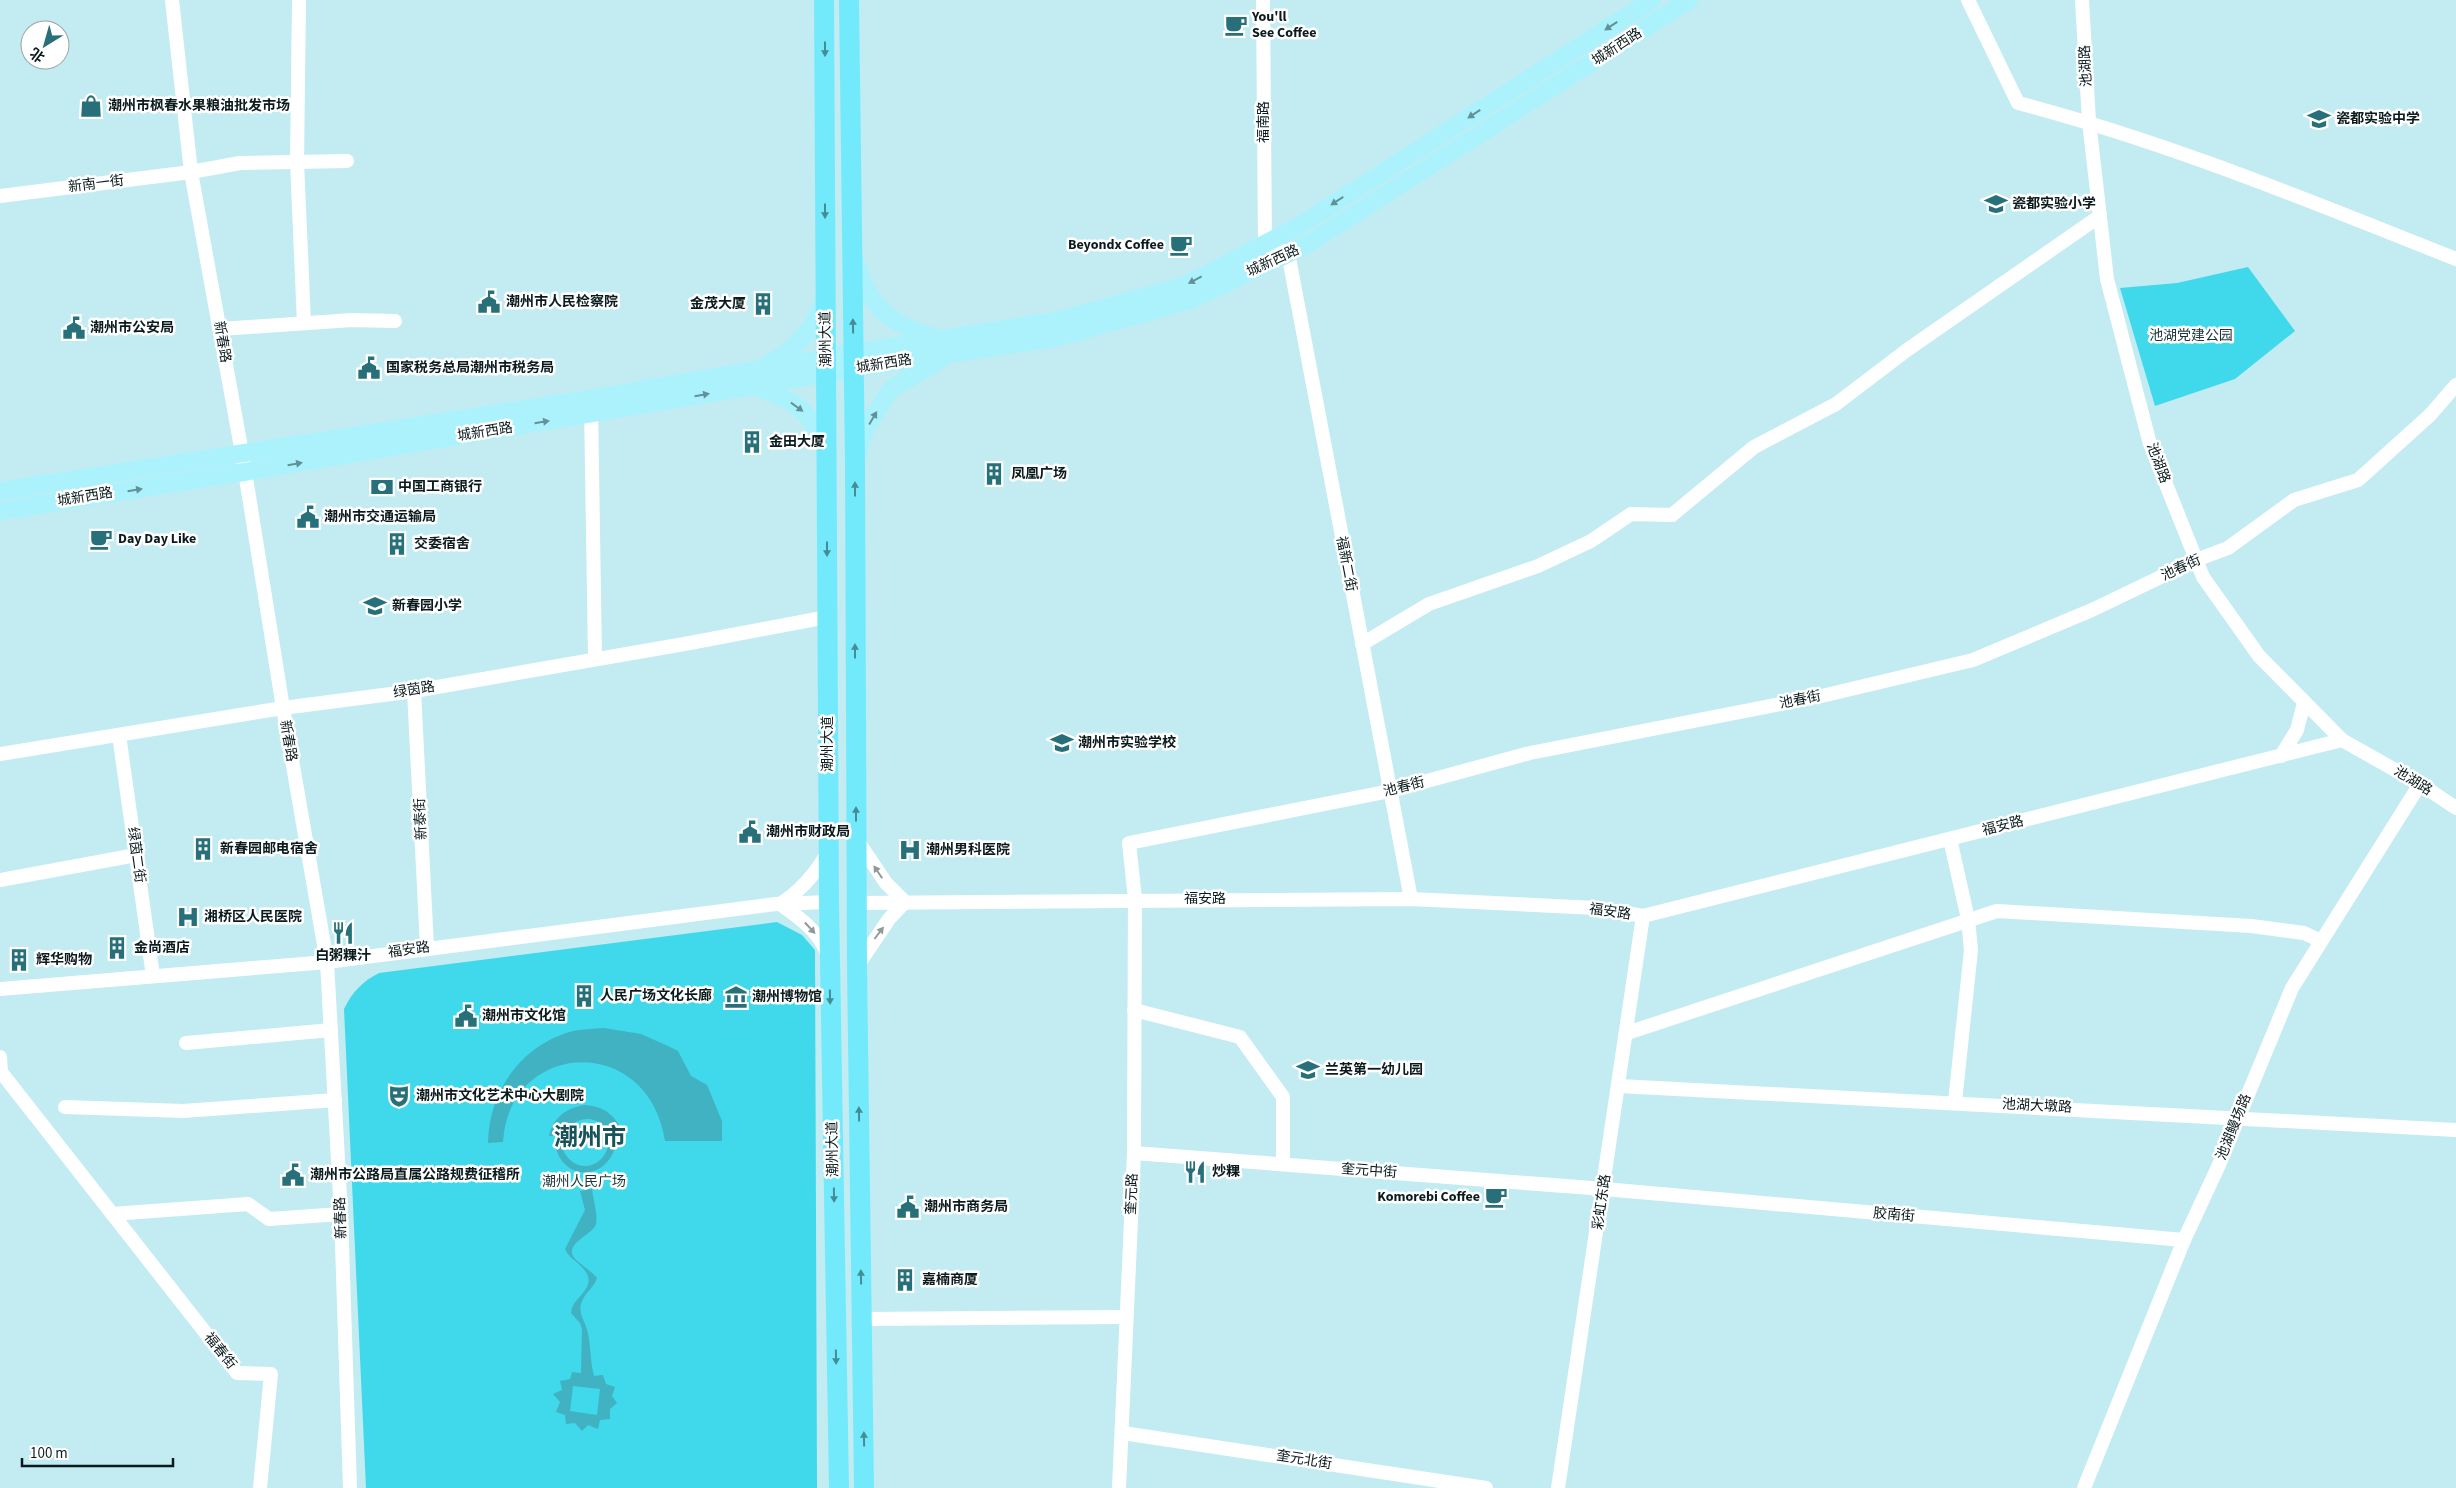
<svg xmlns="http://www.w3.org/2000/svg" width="2456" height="1488" font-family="'Source Sans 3','Noto Sans SC',sans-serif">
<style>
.green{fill:#40d8eb}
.water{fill:#40b2c1;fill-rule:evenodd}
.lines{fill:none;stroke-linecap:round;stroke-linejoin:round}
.minor{stroke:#fff;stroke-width:14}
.major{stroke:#abf2fd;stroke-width:18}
.highway{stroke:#73eafb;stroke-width:20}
.oneway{fill:#639198}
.oneway2{fill:#448d97}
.oneway3{fill:#919899}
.labels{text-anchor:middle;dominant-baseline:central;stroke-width:5;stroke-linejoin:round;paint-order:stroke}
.poi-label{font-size:14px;font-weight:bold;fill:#0b1b1d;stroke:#fff;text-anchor:start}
.street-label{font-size:14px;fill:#0b1b1d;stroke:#fff}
.park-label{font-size:14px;fill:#1c3539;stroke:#fff}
.town-label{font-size:24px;font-weight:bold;fill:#18535b;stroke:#fff}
</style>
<rect width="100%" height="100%" fill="#c2ecf2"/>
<g class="green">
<polygon points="2248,267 2295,331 2235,379 2155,406 2120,288 2177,283"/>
<path d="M777 922 802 935 815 950 817 1488H366L344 1009C352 992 363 981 379 973Z"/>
</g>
<g class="water">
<path d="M604 1028 641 1034 668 1046 678 1051 691 1076 707 1085 722 1121V1141H665C648 1032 509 1040 503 1142L488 1143C489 1091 521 1045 573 1031 583 1029 594 1029 604 1028Z"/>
<path d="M584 1105C603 1106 617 1115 622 1134L608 1135C600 1111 572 1116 562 1136H549C553 1118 566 1108 584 1105Z"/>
<path d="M609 1143H616C609 1181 562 1183 555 1144H561C569 1174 603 1173 609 1143Z"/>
<path d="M592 1189C593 1199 598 1214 596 1224 592 1236 561 1244 576 1260 583 1266 591 1271 597 1278 594 1288 584 1293 581 1304 578 1314 586 1323 588 1333 591 1348 590 1360 594 1376L603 1375 606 1384 615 1387 612 1396 617 1403 610 1409V1419L600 1420 598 1429 588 1425 582 1431 575 1423 566 1424 565 1415 556 1412 560 1402 553 1394 562 1390 560 1381 570 1379 572 1372 581 1373 582 1329 580 1323 571 1313C572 1301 582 1297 587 1287 595 1269 570 1262 565 1249L585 1210 580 1191ZM573 1386 600 1389 597 1415 570 1411Z"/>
</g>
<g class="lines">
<g class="minor">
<polyline points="172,0 191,172 242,453 283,708 327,962 341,1214 350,1488"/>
<polyline points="299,0 297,162 304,323"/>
<polyline points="1263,0 1265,244 1288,253 1411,899"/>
<path d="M1968 0 2018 103C2168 142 2312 202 2456 259"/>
<polyline points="2082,0 2089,121 2107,279 2150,444 2203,577 2259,656 2342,740 2420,784 2456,808"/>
<polyline points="0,196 191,172 240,163 347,161"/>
<polyline points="220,329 352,320 395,321"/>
<polyline points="591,405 595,658"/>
<polyline points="1362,644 1429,604 1538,566 1591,541 1631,514 1672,515 1754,447 1836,404 1907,350 2100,216"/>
<polyline points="414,691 427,947"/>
<polyline points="119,735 153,976"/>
<polyline points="0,754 283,708 414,691 690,643 827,617"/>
<polyline points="2281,756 2297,730 2304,703"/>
<polyline points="1950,839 1968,919 1971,950 1955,1102"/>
<polyline points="857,840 886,883 905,902 889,919 858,965"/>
<polyline points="0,880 136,855"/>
<polyline points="856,903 1411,899 1596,908 1643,916 2342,740"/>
<path d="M828 956C820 932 800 918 780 904 801 891 816 873 828 852"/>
<polyline points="0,989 327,962 776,904 829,902"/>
<polyline points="1134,1010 1240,1037 1283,1097 1283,1164"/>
<polyline points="1627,1033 1997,911 2251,926 2304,933 2321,941"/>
<polyline points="186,1043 331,1030"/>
<polyline points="0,1057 1,1072 237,1373 271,1374 260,1488"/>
<polyline points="1619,1086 2456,1130"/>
<polyline points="65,1107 183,1111 335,1100"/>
<polyline points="1134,1153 1604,1189 2184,1240"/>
<polyline points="112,1214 248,1204 269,1219 341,1214"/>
<polyline points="862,1319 1125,1317"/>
<polyline points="1123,1433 1486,1488"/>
<polyline points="1119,1488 1134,1153 1135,899 1129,843 1390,791 1530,753 1826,695 1973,660 2092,610 2196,560 2228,548 2294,500 2358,480 2430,415 2456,385"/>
<polyline points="1558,1488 1643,916"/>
<polyline points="2084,1488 2184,1240 2218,1167 2292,988 2420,784"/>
</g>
<g class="major">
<path d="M855 261C871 309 889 324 937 338"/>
<path d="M769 363C797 348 813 330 824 300"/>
<path d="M756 387C795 400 809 409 825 447"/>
<polyline points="857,455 866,428 891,389 940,360"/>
<polyline points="0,491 590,399 853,353 1057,321 1184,286 1299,226 1652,0"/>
<polyline points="0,511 244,472 853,369 1054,338 1191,300 1308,244 1689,0"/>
</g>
<g class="highway">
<polyline points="824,0 829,902 839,1488"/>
<polyline points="849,0 855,463 857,967 864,1488"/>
</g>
</g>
<defs><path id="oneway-solid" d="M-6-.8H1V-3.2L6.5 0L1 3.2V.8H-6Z" transform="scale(1.25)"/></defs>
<g class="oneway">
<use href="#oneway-solid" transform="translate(1611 26) rotate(147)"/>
<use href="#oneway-solid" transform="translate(1474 114) rotate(147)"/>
<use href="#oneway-solid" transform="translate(1337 201) rotate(147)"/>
<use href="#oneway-solid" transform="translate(1195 280) rotate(152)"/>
<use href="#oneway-solid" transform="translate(702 395) rotate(-10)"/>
<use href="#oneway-solid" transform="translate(797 407) rotate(36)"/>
<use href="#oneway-solid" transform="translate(873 418) rotate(-59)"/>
<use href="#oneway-solid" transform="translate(542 422) rotate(-9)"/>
<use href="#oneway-solid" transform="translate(295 464) rotate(-10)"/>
<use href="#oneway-solid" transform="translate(135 490) rotate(-9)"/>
</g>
<g class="oneway2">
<use href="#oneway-solid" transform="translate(825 49) rotate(90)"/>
<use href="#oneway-solid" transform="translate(825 211) rotate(90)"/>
<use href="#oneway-solid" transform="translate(853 326) rotate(-91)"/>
<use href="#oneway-solid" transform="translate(855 489) rotate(-90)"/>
<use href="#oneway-solid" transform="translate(827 549) rotate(90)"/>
<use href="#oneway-solid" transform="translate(855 651) rotate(-90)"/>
<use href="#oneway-solid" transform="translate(856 814) rotate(-90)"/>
<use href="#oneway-solid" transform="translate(830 997) rotate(89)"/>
<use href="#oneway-solid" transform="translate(859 1114) rotate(-91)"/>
<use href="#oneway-solid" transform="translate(834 1195) rotate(89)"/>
<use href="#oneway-solid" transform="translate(861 1277) rotate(-91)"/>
<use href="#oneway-solid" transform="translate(836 1357) rotate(89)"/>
<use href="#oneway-solid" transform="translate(864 1439) rotate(-91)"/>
</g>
<g class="oneway3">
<use href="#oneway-solid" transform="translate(878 872) rotate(-124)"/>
<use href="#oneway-solid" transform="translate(810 928) rotate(47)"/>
<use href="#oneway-solid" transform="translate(879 933) rotate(-53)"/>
</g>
<defs>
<symbol id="cafe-bare" viewBox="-9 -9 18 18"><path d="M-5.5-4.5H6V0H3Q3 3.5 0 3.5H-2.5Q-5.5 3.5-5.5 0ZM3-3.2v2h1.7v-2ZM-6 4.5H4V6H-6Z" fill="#27707a" stroke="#fff" stroke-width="2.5" paint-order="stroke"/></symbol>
<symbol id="shop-bare" viewBox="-9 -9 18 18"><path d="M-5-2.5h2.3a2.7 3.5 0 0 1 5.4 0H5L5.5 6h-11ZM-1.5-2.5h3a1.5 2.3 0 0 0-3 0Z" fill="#27707a" stroke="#fff" stroke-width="2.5" paint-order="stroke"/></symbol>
<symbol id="school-bare" viewBox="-9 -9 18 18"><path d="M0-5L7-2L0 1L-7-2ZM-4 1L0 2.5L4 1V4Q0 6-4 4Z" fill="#27707a" stroke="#fff" stroke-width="2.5" paint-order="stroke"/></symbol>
<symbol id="civic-bare" viewBox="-9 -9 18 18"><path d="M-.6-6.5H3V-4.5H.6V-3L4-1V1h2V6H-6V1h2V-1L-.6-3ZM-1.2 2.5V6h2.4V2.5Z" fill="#27707a" stroke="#fff" stroke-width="2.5" paint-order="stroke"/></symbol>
<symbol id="building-bare" viewBox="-9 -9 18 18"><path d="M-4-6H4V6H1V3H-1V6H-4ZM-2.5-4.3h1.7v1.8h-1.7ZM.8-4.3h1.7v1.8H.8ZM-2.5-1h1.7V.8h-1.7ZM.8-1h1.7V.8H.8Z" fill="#27707a" stroke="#fff" stroke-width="2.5" paint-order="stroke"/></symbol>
<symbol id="bank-bare" viewBox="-9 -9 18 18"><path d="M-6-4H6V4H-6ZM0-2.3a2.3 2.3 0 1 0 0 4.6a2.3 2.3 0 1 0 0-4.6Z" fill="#27707a" stroke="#fff" stroke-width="2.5" paint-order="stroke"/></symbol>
<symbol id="hospital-bare" viewBox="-9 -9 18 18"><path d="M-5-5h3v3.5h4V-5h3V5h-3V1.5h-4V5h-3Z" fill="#27707a" stroke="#fff" stroke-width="2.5" paint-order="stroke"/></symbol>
<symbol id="restaurant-bare" viewBox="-9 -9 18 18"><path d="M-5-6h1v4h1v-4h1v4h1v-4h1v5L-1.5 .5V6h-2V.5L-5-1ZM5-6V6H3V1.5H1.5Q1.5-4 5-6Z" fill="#27707a" stroke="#fff" stroke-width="2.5" paint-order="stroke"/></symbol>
<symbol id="museum-bare" viewBox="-9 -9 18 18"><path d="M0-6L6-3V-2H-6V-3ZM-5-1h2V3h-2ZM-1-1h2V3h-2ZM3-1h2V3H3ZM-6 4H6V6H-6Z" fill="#27707a" stroke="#fff" stroke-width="2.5" paint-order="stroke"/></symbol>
<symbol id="theatre-bare" viewBox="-9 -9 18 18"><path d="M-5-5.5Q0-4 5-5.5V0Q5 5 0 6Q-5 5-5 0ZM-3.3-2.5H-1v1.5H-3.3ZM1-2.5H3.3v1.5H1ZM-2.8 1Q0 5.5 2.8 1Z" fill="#27707a" stroke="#fff" stroke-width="2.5" paint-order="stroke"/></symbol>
</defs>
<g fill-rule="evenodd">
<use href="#cafe-bare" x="1220" y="9" width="32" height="32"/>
<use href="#shop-bare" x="75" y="90" width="32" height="32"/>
<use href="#school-bare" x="2303" y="103" width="32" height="32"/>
<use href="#school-bare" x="1980" y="188" width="32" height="32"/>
<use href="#cafe-bare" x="1165" y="229" width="32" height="32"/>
<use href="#civic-bare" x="473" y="286" width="32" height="32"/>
<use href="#building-bare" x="747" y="288" width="32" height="32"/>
<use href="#civic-bare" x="58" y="312" width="32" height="32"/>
<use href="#civic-bare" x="353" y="352" width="32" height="32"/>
<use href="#building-bare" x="736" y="426" width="32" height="32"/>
<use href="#building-bare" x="978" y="458" width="32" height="32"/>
<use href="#bank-bare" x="366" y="471" width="32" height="32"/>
<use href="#civic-bare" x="292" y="501" width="32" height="32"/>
<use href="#cafe-bare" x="85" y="523" width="32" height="32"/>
<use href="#building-bare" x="381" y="528" width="32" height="32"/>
<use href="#school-bare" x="359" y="590" width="32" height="32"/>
<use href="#school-bare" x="1046" y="727" width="32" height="32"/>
<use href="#civic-bare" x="734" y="816" width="32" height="32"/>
<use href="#building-bare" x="187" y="833" width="32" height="32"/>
<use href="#hospital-bare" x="894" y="834" width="32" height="32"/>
<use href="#hospital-bare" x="172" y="901" width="32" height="32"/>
<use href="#restaurant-bare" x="327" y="917" width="32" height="32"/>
<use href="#building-bare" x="101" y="932" width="32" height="32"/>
<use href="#building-bare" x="3" y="944" width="32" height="32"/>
<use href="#building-bare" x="568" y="980" width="32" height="32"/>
<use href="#museum-bare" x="720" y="981" width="32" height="32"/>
<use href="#civic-bare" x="450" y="1000" width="32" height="32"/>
<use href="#school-bare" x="1292" y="1054" width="32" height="32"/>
<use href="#theatre-bare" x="383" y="1080" width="32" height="32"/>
<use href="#restaurant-bare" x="1179" y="1156" width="32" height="32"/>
<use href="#civic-bare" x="277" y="1159" width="32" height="32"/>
<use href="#cafe-bare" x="1480" y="1181" width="32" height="32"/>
<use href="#civic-bare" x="892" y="1191" width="32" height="32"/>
<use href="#building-bare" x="889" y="1264" width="32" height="32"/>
</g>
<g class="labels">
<g class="poi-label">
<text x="1252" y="17">You'll<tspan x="1252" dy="16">See Coffee</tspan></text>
<text x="108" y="106">潮州市枫春水果粮油批发市场</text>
<text x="2336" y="119">瓷都实验中学</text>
<text x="2012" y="204">瓷都实验小学</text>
<text x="1164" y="245" text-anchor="end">Beyondx Coffee</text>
<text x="506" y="302">潮州市人民检察院</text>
<text x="746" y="304" text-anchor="end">金茂大厦</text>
<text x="90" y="328">潮州市公安局</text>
<text x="386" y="368">国家税务总局潮州市税务局</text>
<text x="769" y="442">金田大厦</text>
<text x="1011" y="474">凤凰广场</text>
<text x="398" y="487">中国工商银行</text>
<text x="324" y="517">潮州市交通运输局</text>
<text x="118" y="539">Day Day Like</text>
<text x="414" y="544">交委宿舍</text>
<text x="392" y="606">新春园小学</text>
<text x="1078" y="743">潮州市实验学校</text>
<text x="766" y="832">潮州市财政局</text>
<text x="220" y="849">新春园邮电宿舍</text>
<text x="926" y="850">潮州男科医院</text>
<text x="204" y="917">湘桥区人民医院</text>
<text x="134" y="948">金尚酒店</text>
<text x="343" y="956" text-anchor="middle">白粥粿汁</text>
<text x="36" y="960">辉华购物</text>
<text x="600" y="996">人民广场文化长廊</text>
<text x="752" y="997">潮州博物馆</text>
<text x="482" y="1016">潮州市文化馆</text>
<text x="1325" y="1070">兰英第一幼儿园</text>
<text x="416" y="1096">潮州市文化艺术中心大剧院</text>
<text x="1212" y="1172">炒粿</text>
<text x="310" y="1175">潮州市公路局直属公路规费征稽所</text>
<text x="1480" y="1197" text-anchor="end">Komorebi Coffee</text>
<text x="924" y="1207">潮州市商务局</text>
<text x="922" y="1280">嘉楠商厦</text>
</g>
<g class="street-label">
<text transform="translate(1617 47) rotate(-33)">城新西路</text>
<text transform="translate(2086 66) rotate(-93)">池湖路</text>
<text transform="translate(1264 122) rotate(-90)">福南路</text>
<text transform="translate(96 184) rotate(-7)">新南一街</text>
<text transform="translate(1273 261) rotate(-25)">城新西路</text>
<text transform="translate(826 339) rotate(-91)">潮州大道</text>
<text transform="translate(222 342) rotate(80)">新春路</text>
<text transform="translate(884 364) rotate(-9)">城新西路</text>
<text transform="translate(485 432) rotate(-9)">城新西路</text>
<text transform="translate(2158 463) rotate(70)">池湖路</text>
<text transform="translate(85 497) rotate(-9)">城新西路</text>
<text transform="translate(1346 564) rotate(79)">福新二街</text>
<text transform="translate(2181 568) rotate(-25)">池春街</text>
<text transform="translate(414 690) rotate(-9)">绿茵路</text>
<text transform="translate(1800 700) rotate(-11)">池春街</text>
<text transform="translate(288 741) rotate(80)">新春路</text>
<text transform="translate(828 744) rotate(-90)">潮州大道</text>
<text transform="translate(2413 781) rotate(32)">池湖路</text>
<text transform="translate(1404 787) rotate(-14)">池春街</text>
<text transform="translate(421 819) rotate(-93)">新泰街</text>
<text transform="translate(2003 826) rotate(-14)">福安路</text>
<text transform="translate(136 855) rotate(82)">绿茵二街</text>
<text x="1205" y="899">福安路</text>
<text transform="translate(1610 912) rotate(8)">福安路</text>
<text transform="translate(409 950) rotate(-8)">福安路</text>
<text transform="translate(2037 1106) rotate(3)">池湖大墩路</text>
<text transform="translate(2234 1127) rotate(-68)">池湖鳗场路</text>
<text transform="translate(833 1149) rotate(-91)">潮州大道</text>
<text transform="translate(1369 1171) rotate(4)">奎元中街</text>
<text transform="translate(1132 1194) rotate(-87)">奎元路</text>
<text transform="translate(1602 1202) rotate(-82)">彩虹东路</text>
<text transform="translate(1894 1215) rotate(5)">胶南街</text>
<text transform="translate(341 1218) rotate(-92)">新春路</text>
<text transform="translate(220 1351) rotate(51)">福春街</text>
<text transform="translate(1304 1460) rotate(9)">奎元北街</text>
</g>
<g class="park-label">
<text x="2191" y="336">池湖党建公园</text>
<text x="584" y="1182">潮州人民广场</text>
</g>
<g class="town-label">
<text x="590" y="1137">潮州市</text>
</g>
</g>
<g transform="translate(45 45) rotate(217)"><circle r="24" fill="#ffffff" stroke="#9da4a5"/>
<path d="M0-4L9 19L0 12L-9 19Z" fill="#27707a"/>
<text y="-8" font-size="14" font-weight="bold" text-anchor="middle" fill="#0b1b1d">北</text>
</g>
<path d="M22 1458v8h151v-8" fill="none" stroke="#0b1b1d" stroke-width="2.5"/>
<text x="30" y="1458" font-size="15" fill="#0b1b1d" stroke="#ffffff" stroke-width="4" paint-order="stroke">100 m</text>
</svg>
